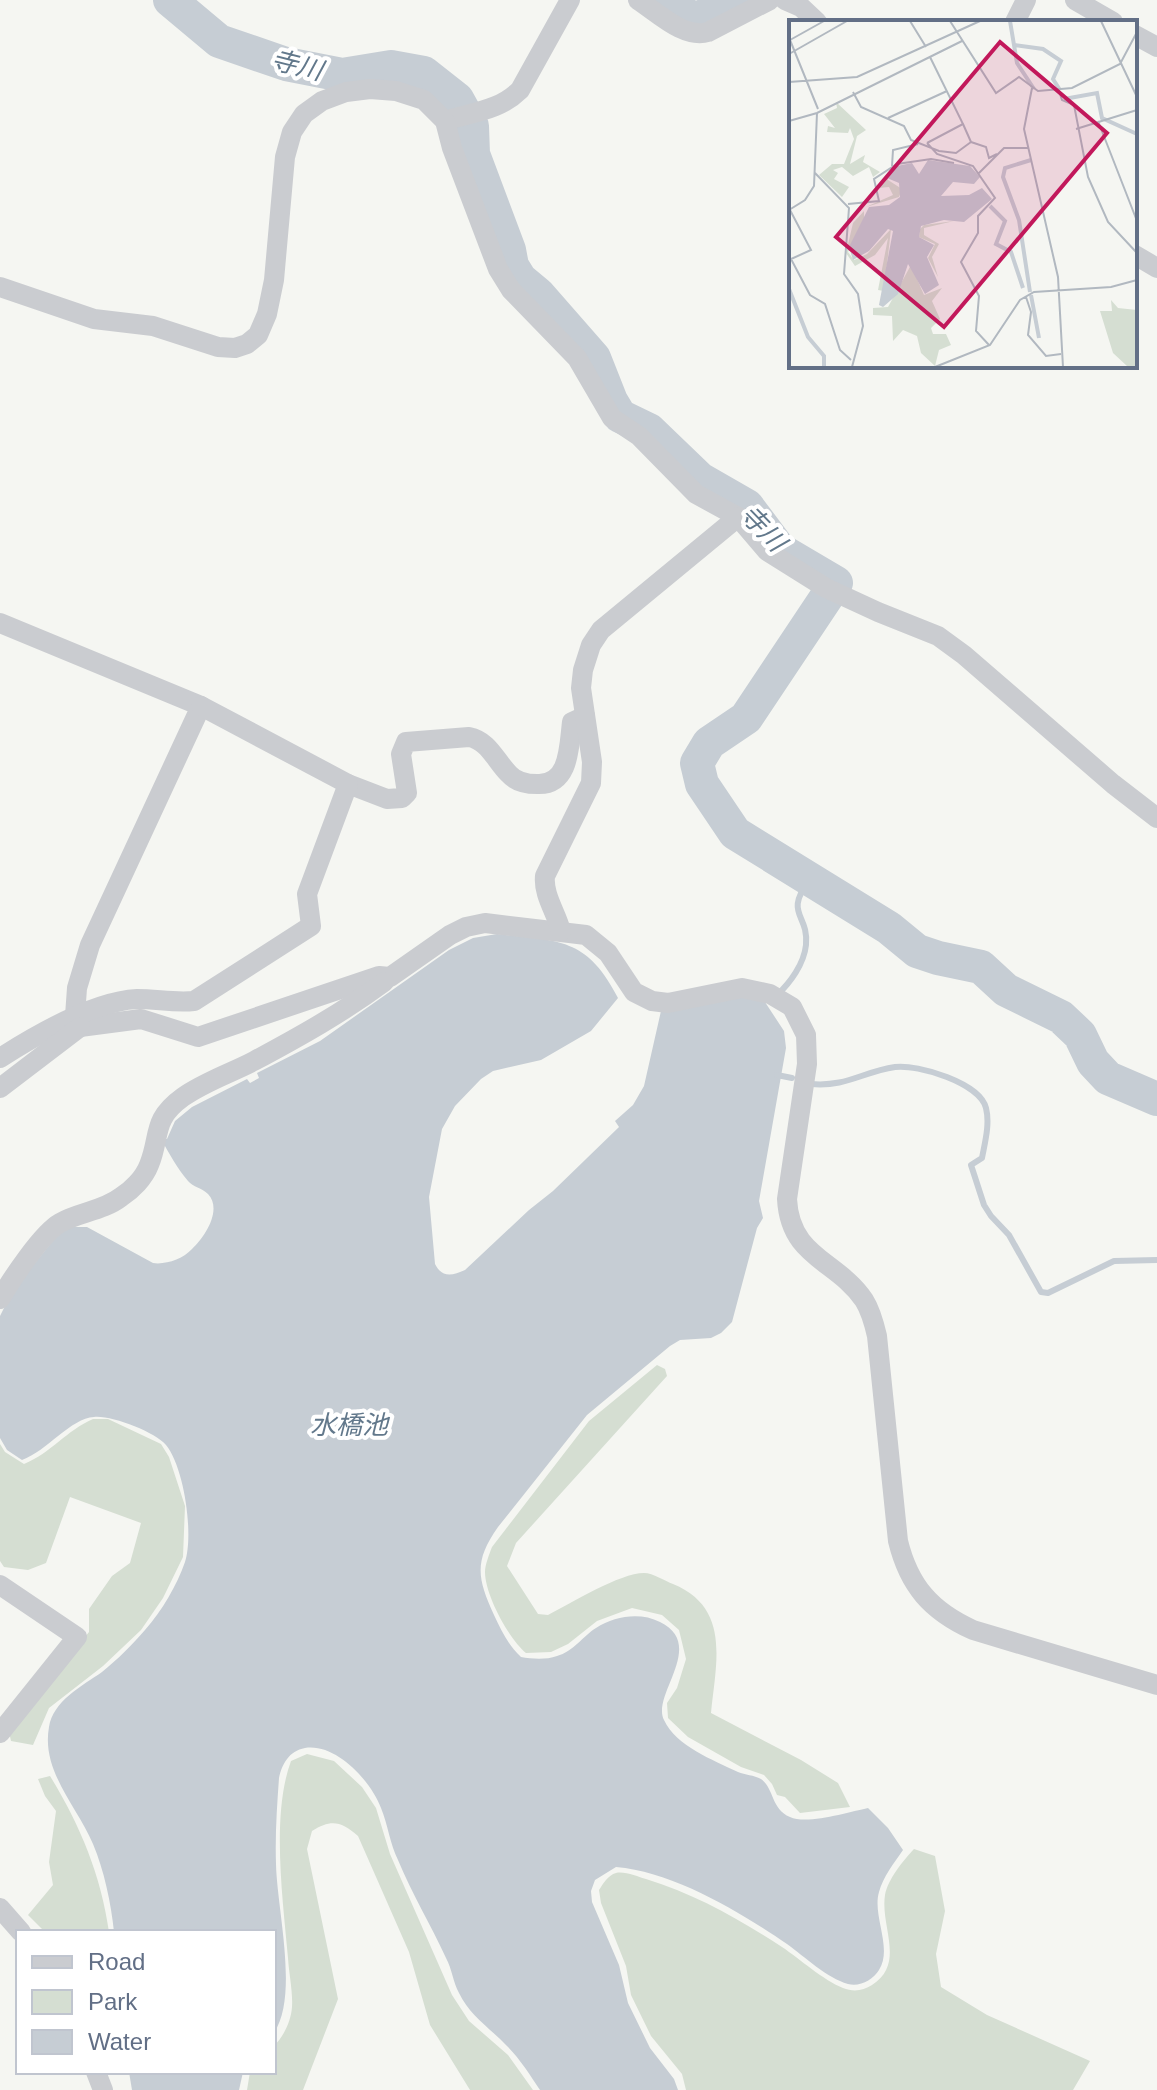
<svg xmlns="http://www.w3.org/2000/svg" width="1157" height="2090" font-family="Arial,'Noto Sans JP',sans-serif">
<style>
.green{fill:#d5ded2}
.water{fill:#c6cdd4}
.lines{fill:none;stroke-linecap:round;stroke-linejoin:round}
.stream{stroke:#c6cdd4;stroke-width:6}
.river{stroke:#c6cdd4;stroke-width:34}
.street{stroke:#caccd0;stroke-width:20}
.labels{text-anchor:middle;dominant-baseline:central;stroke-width:8;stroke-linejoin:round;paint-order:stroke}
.water-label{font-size:26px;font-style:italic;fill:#62788b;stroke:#fff}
.inset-river{fill:none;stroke:#c6cdd4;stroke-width:4}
.inset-road{fill:none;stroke:#b1b8c0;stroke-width:2}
.view{fill:#c2185b;fill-opacity:0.15;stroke:#c2185b;stroke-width:4}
.inset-edge{fill:none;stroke:#626f86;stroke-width:4}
</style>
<rect width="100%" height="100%" fill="#f5f6f2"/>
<g class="green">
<path d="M657 1365 665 1369 667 1376 516 1543 507 1566 538 1614 548 1615C571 1603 620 1573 644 1573 653 1573 665 1581 673 1584 731 1608 716 1662 711 1713L801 1760 838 1783 850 1807 800 1813 785 1797 777 1795 772 1784 764 1775 741 1767 688 1737 668 1718 667 1703 677 1688 686 1659 679 1630 662 1615 632 1608 597 1621 568 1644 551 1652 526 1653C509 1639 485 1595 485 1572 485 1565 489 1555 492 1547L589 1421Z"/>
<path d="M93 1419H108L161 1444 169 1457 185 1506 183 1557 163 1598 141 1630 103 1666 49 1708 33 1745 11 1741 9 1732 89 1632V1609L112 1576 130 1563 141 1523 70 1497 46 1563 28 1570 4 1567 0 1561V1444L5 1452 24 1464C51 1453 67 1430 93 1419Z"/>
<path d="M307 1754 334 1761 362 1787 376 1808 390 1854 452 1995 469 2021 508 2055 533 2090H470L430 2025 409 1952 358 1836C341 1821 331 1819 312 1831L307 1849 338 1999 303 2090H247L250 2072H274V2046C284 2036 291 2021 292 2007 293 1992 289 1974 288 1958 283 1900 271 1815 291 1761Z"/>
<path d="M50 1776C80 1825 101 1875 109 1932H45L28 1915 53 1885 49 1862 56 1811 45 1796 38 1779Z"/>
<path d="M914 1849 935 1856 945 1911 936 1954 941 1987 987 2015 1090 2061 1073 2090H686L682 2074 651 2036 631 1995 626 1966 601 1903 599 1890C603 1884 608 1875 616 1873 625 1871 638 1877 646 1879 695 1894 739 1919 782 1947 800 1959 823 1980 843 1988 853 1992 863 1991 872 1985 906 1963 880 1927 885 1895 888 1879 903 1861 914 1849Z"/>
</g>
<g class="water">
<path d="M497 934C559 941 587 937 618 998L591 1031 541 1060 493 1071 481 1079 455 1106 442 1129 429 1197 435 1264C442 1278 452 1276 465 1270L529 1210 553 1191 619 1127 615 1121 633 1105 644 1086 661 1011 745 995 763 999 784 1031 786 1048 759 1201 763 1218 757 1228 732 1322 721 1333 711 1338 680 1340 670 1346 587 1415 498 1527C474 1561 477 1578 494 1615 501 1630 508 1645 521 1657 532 1659 546 1660 557 1656 573 1652 583 1636 596 1628 615 1616 640 1612 660 1622 707 1645 651 1695 664 1720 676 1746 713 1760 738 1772 745 1775 754 1775 761 1779 774 1788 771 1809 790 1817 807 1825 849 1812 868 1808L888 1828 903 1850C894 1863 883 1877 879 1892 872 1916 893 1948 879 1970 873 1980 860 1987 848 1984 827 1978 805 1957 787 1944 740 1912 674 1872 616 1867L595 1880 591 1891 592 1902 619 1965 628 2003 650 2048 674 2079 678 2090H540C530 2075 520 2059 507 2046 490 2028 470 2016 459 1993 453 1982 452 1969 446 1958 431 1925 412 1894 398 1860 390 1844 388 1825 381 1808 371 1781 336 1743 305 1748 289 1751 282 1764 279 1778 277 1806 275 1835 276 1864 277 1910 299 1995 274 2033V1932H114C111 1903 104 1870 93 1844 77 1806 41 1771 49 1727 53 1701 82 1686 102 1672 117 1660 133 1644 145 1630 162 1611 177 1585 185 1562 194 1534 184 1467 166 1445 155 1432 111 1415 94 1417 71 1418 47 1451 22 1460L7 1450 0 1438V1316L13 1290 64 1227H87L153 1263C165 1265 183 1259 192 1249 204 1238 223 1210 208 1194 202 1188 193 1187 188 1181 177 1168 169 1153 161 1139H167L175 1121 192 1107 247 1079 250 1083 259 1078 257 1073 320 1041 449 950 473 938Z"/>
<polygon points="129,2072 243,2072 239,2090 132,2090"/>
</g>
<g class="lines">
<g class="stream">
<path d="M777 995C790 983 804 964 806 945 809 913 783 915 810 879"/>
<polyline points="777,1075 792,1078"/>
<path d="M811 1084C847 1087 862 1072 895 1067 918 1064 980 1083 986 1108 990 1124 985 1142 982 1158L971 1165 984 1205 991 1216 1009 1235 1041 1292 1048 1293 1114 1261 1157 1260"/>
</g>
<g class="river">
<polyline points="170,0 219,41 286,64 342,75 391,67 424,73 457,99 472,126 473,154 509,250 512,266 520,279 538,294 594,358 611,401 620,416 649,430 700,479 747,506 780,550 836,583 746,718 709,743 697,763 702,784 735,833 889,928 917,951 938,958 981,967 1006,990 1061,1017 1080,1035 1093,1062 1108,1078 1157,1099"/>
<polyline points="662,0 695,20 737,0"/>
</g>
<g class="street">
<path d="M638 0C658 13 684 39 708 32L770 0"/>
<polyline points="785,0 801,7 817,22"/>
<polyline points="1075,0 1113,22"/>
<polyline points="1015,22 1026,0"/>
<polyline points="1135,35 1157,47"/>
<path d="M445 121C472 112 499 111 520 90L570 0"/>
<polyline points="1135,255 1157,268"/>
<polyline points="0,287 94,319 153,326 218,347 235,348 247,344 258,335 267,314 274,280 285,157 292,132 304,114 322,101 346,92 370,89 396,91 424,100 445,121 452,148 498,269 511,290 577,358 612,418 639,436 696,494 738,517 767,551 826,588 878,612 938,636 964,655 1113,784 1157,818"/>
<path d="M0 623 201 706 90 945 77 988 75 1016 80 1027 141 1019 198 1037 379 976 390 977 450 935 466 927 485 923 586 935 608 953 634 992 652 1001 668 1003 742 988 770 994 792 1007 806 1035 807 1064 787 1199C790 1258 837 1260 864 1300 871 1311 874 1323 877 1336L898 1541C909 1586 931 1611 973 1630L1157 1685"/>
<path d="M348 784 387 799 402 798 407 793 401 754 406 742 469 737C489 741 495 760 509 774 516 782 526 784 537 784 570 786 569 746 572 722L585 716"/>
<path d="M561 931C556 912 543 895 545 876L591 783 592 762 581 688 583 670 591 645 601 630 738 517"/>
<path d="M0 1058C36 1035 94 1001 137 999 157 999 174 1003 194 1001L311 926 307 894 348 784 201 706"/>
<polyline points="0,1088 80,1027"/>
<path d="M0 1299C11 1280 42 1233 60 1223 79 1212 103 1211 121 1197 132 1190 144 1178 149 1165 161 1136 151 1120 183 1097 204 1082 231 1073 254 1061 299 1037 342 1013 384 982"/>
<polyline points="0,1585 77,1637 0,1733"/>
<polyline points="0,1908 21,1932"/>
<polyline points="96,2072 103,2090"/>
</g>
</g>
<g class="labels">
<g class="water-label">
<text transform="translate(297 65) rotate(14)">寺川</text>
<text transform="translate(763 528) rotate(46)">寺川</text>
<text x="349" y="1425">水橋池</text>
</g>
</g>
<g transform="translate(789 20)">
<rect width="348" height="348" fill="#f5f6f2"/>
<path d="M47 82 77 110 68 116 61 144 76 135 74 142 91 152 84 157 80 147 64 156 53 147 44 150 49 153 45 159 60 167 53 177 30 155 43 144H55L65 119 61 108 59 113 38 112 39 106 46 108 35 94 48 88ZM99 152V160L113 169 110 177 77 187 104 175 100 167 89 168ZM75 191V201L59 232 65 240 78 234 102 209 95 271 89 270 99 218 86 235 66 246 57 233 64 203ZM165 201 135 208V215L150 224 143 237 149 257 139 238 146 224 130 217 131 209 135 205ZM122 245 135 275 153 268 143 281 151 299 142 308 144 314H157L162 325 150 330 146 346 132 333 128 316 114 310 104 321 103 296 84 295V288L99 287ZM322 280 329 288 348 290V347L338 346 324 333 311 291H323Z" fill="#d5ded2"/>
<path d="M139 140 181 146 191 157 185 164 164 162 152 176 180 175 193 168 203 179 175 202 155 200 132 206 130 217 145 225 138 237 150 265 136 274 119 244 109 274 94 287 90 285 104 211 99 209 80 231 64 240 60 227 80 187 100 185 111 177 110 163 98 158 103 147 123 143 130 154Z" fill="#c6cdd4"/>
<path class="inset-river" d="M221 1 228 43 245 69M225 25 254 29 272 41 264 59 271 70M275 79 308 73 313 98 348 114M201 186 216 201 207 224 222 232 234 268M0 269 19 317 35 336V347M241 272 230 200 214 157 216 148 242 140M242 275 250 318"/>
<path class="inset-road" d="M121 1 137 27M161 1 207 73 230 57 249 71 283 68 331 44 348 12M312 1 348 77M1 20 29 89M1 20 35 1M0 34 58 1M0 62 68 57 191 1M243 68 235 109 269 257 274 347M269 68 273 80 285 85 299 157 319 202 348 233M64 72 72 87 115 106 122 120 150 131 167 133 182 122 174 104M99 98 158 71M0 101 28 93 173 21M309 101 348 201M287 109 348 90M182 122 197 127 200 138 208 134M138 123 148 134 184 146 206 178 189 196V213L172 242 190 276 187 311 200 325M138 123 174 104 141 37M103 146 104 130 129 124M26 153 60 188 55 254 69 274 74 306 63 347M190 153 215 128H239M59 184 90 181 85 159 108 144 142 139 165 143M0 190 16 180 25 166 28 93M1 190 22 230 2 239 21 275 36 284 51 330 62 340M237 277 242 292 239 315 257 336 272 334M146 347 201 325 231 280 245 272 322 267 348 260"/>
<path class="view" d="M211 22 318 113 155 307 47 217Z"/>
<rect width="348" height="348" class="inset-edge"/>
</g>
<rect x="16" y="1930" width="260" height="144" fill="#ffffff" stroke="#c0c5cf" stroke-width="2"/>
<rect x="32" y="1956" width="40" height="12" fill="#caccd0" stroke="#c0c5cf" stroke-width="2"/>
<text x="88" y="1970" font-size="24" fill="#626f86">Road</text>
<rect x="32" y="1990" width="40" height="24" fill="#d5ded2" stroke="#c0c5cf" stroke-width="2"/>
<text x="88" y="2010" font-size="24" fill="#626f86">Park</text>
<rect x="32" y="2030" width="40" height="24" fill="#c6cdd4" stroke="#c0c5cf" stroke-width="2"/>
<text x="88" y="2050" font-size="24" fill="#626f86">Water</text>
</svg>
